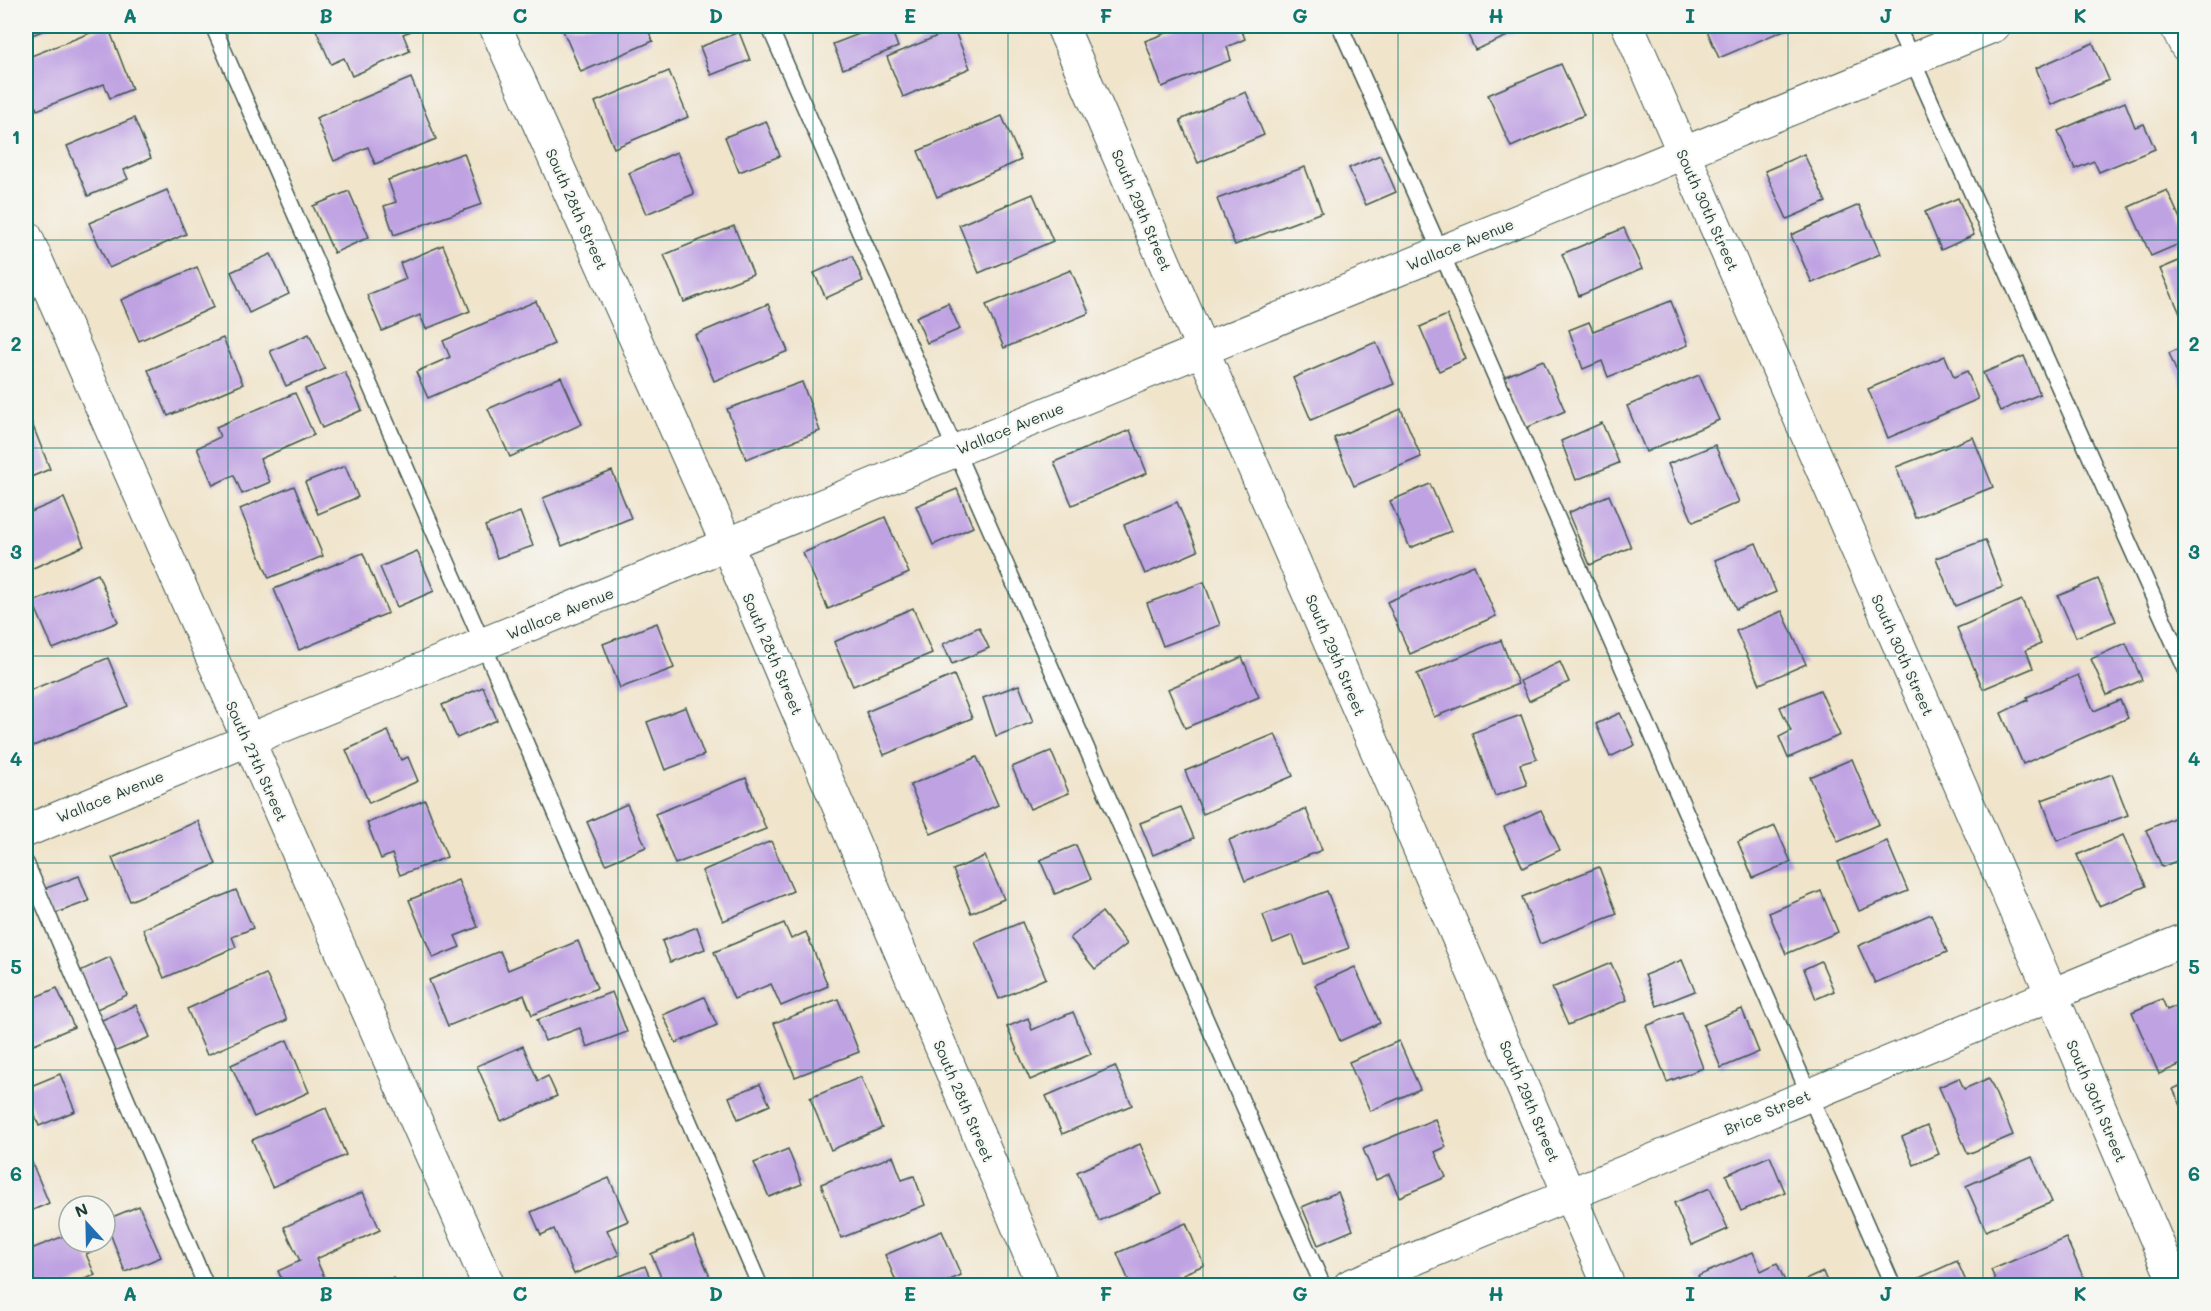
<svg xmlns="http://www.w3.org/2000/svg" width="2211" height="1311" font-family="Mali,sans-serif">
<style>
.building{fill:#bfa2e2}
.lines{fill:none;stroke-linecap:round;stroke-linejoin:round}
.lane-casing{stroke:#3e564b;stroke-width:18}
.street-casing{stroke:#3e564b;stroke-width:34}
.lane{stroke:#fff;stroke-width:15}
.street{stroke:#fff;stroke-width:32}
.grid{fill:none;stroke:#0f766e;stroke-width:1.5;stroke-opacity:0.55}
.labels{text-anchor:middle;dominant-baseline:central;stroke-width:4.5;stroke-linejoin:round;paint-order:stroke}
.street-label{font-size:15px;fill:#1f3d34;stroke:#f6f6f2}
.neatline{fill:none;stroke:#0f766e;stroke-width:2}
.grid-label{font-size:20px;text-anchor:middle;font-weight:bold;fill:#0f766e}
</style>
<rect width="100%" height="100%" fill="#f6f6f2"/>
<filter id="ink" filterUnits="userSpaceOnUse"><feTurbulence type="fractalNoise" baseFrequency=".0167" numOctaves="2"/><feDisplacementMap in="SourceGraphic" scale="12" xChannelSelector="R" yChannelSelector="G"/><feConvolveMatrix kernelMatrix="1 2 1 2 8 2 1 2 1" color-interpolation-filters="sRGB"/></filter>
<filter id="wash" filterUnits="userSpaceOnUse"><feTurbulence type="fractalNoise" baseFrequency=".008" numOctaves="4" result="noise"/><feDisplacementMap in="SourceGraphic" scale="24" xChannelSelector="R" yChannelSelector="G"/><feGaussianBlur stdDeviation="1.35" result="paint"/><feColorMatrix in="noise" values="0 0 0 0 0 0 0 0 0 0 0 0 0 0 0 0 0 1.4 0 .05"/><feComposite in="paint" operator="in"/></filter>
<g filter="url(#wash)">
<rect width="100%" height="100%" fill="#f0e4cb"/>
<g id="blocks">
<g class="building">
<polygon points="27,26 55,26 32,35"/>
<polygon points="108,26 132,89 110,98 104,84 37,110 26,79 26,58"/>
<polygon points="327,26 408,26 411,31 403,34 410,51 352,76 344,58 331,64 316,30"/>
<polygon points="561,26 646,26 653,41 581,72"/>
<polygon points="880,26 890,26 898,47 843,69 833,44"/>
<polygon points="1185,26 1240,26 1245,39 1227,47 1231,60 1162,87 1145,41"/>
<polygon points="1464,26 1531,26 1475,50"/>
<polygon points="1705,26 1790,26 1791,27 1719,58"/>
<polygon points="954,29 970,68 903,97 887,57"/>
<polygon points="739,32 750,60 711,75 700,47"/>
<polygon points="2093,43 2109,80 2051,105 2036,68"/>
<polygon points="1561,64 1584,115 1511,147 1488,95"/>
<polygon points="669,71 688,117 614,148 595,102"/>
<polygon points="411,78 436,139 375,164 368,147 334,161 316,118"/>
<polygon points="1246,92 1264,135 1198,163 1180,120"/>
<polygon points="2125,102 2135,127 2144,124 2155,149 2099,172 2094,161 2075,169 2058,131"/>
<polygon points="1002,116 1021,160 937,197 918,151"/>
<polygon points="134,118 151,158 124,170 128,179 88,196 67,146"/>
<polygon points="766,121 780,156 739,172 725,137"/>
<polygon points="677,152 694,194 646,214 629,173"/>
<polygon points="464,153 482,204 394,235 384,206 396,202 388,180"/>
<polygon points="1804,154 1826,202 1787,219 1765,171"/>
<polygon points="1380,155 1396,192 1366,205 1349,168"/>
<polygon points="1305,167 1322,212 1235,245 1217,199"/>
<polygon points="167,190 186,234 109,268 89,223"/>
<polygon points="2167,190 2186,232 2186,241 2151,256 2129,207"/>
<polygon points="349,191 369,237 334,253 313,206"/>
<polygon points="1033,194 1053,241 979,273 959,225"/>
<polygon points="1958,198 1974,235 1941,250 1925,212"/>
<polygon points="1859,205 1880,254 1812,283 1791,235"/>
<polygon points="734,226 753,274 684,302 664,255"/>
<polygon points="1624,228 1642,269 1579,296 1562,254"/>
<polygon points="443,245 470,311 426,329 420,315 382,331 367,295 406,279 400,263"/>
<polygon points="271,254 289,294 249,313 231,272"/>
<polygon points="852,256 863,281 826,298 814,273"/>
<polygon points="2186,258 2186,319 2183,320 2160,269"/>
<polygon points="197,267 214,307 139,341 121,300"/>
<polygon points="1071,270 1089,313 1004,348 986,305"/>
<polygon points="536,301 554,344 428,398 416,372 450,357 443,341"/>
<polygon points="1671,301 1688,345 1608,377 1602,361 1583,369 1569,330 1589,322 1593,331"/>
<polygon points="948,303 960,329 927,343 916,317"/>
<polygon points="768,304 788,351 714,381 695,335"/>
<polygon points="1447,315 1466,359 1439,371 1420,327"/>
<polygon points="309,334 325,369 286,386 270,351"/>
<polygon points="223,338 243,384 168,416 148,370"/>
<polygon points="1376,342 1394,384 1311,420 1293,378"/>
<polygon points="2185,346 2185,394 2169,353"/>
<polygon points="1945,356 1954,377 1967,371 1978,399 1888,438 1868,389"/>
<polygon points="2024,356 2040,394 2000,411 1983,373"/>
<polygon points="1543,360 1565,411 1526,428 1504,377"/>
<polygon points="345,372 362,410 322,428 305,389"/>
<polygon points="1699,375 1719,420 1646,452 1627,406"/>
<polygon points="561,377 582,424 510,457 488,409"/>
<polygon points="802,382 820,431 746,459 727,409"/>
<polygon points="295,393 314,435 260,459 270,482 242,494 234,475 213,485 197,448 220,437 216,427"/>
<polygon points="1401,409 1421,457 1354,486 1334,438"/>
<polygon points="31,421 50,469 26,479 26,423"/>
<polygon points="1602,423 1619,463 1576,480 1561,441"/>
<polygon points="1130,430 1147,473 1072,505 1054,462"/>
<polygon points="1973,437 1993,487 1915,518 1896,467"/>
<polygon points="2186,443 2186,457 2180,445"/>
<polygon points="1715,445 1739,502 1693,522 1668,464"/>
<polygon points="345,466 358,497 318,514 305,482"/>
<polygon points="612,471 631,518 562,546 543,498"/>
<polygon points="1430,484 1451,531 1410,548 1390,501"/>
<polygon points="294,486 323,556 269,578 240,509"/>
<polygon points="957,489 973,527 933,545 916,506"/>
<polygon points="1609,495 1631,547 1590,565 1568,513"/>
<polygon points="64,498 84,546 26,571 26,514"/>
<polygon points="1177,502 1198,551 1145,574 1124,525"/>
<polygon points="520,512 533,546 497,558 485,526"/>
<polygon points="885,517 909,573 828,609 803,553"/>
<polygon points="1985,540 2003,587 1955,606 1936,558"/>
<polygon points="1756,543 1776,592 1736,609 1715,560"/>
<polygon points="417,551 434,591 397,607 380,567"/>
<polygon points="363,553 388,613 299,650 274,589"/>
<polygon points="1474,565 1496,616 1410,654 1387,602"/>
<polygon points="98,574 118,622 53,649 33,602"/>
<polygon points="2098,579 2116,621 2076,637 2058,596"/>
<polygon points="1204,582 1220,625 1163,646 1147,603"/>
<polygon points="2022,600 2041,644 2026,650 2033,668 1983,689 1957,628"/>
<polygon points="913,608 932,653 853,686 834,642"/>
<polygon points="1782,611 1806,664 1760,684 1736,631"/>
<polygon points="657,623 674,668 620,688 603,644"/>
<polygon points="979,627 989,648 952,664 943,644"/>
<polygon points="1501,640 1518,684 1434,717 1417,674"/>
<polygon points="2126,643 2142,680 2107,695 2091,659"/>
<polygon points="1242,657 1259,697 1185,728 1168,689"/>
<polygon points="108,658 128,706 26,749 26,692"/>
<polygon points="1560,662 1569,682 1529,701 1520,681"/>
<polygon points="954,675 972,718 884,755 866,712"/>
<polygon points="2078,675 2094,711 2120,700 2128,718 2023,764 2001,713 2028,700 2027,697"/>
<polygon points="1019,685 1033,722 996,736 983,698"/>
<polygon points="483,687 497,720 457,738 442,705"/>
<polygon points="1820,690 1840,735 1788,758 1779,737 1791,731 1780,707"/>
<polygon points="686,707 704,755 665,770 647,722"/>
<polygon points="1620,713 1635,745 1610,757 1596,724"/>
<polygon points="1521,715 1537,759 1520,764 1527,785 1495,796 1472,733"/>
<polygon points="388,731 401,760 408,757 418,781 369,803 346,750"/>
<polygon points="1275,734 1293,776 1203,814 1185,771"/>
<polygon points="1051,751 1069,793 1030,809 1012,767"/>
<polygon points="977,757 998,805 931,834 910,785"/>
<polygon points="1852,759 1879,824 1838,842 1810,777"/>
<polygon points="2112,774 2128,815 2057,841 2042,800"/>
<polygon points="746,778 766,829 675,864 655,814"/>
<polygon points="425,800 447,857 400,875 392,854 381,859 367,823"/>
<polygon points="627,804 646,847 606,864 587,822"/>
<polygon points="1181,807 1194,838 1153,855 1140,823"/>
<polygon points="1306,809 1322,850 1245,881 1229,840"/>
<polygon points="1541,810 1560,850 1523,868 1504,827"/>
<polygon points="2183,814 2186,820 2186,857 2162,867 2146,830"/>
<polygon points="198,821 216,864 130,901 112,858"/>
<polygon points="1775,826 1791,862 1753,878 1738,842"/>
<polygon points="2123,835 2146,886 2099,906 2077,855"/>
<polygon points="771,841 793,891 723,921 702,871"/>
<polygon points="1887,841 1908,891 1859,911 1838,862"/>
<polygon points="1076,845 1091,879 1055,894 1040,860"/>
<polygon points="985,856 1004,899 971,913 953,870"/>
<polygon points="1599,867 1617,914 1540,944 1522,897"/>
<polygon points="79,876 89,901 51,915 41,890"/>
<polygon points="458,880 478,927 455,936 460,947 433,958 409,900"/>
<polygon points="236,890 253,928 232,937 236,947 164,978 143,929"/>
<polygon points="1327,891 1349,948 1304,964 1293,935 1273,943 1263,915"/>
<polygon points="1821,891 1838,932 1786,954 1769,913"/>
<polygon points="1102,912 1127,944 1095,969 1070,938"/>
<polygon points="26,914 31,926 26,929"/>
<polygon points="1931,914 1947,952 1875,983 1858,946"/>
<polygon points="1022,922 1046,978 999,999 975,942"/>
<polygon points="784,923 791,939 806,932 828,986 781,1006 771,984 734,999 714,952"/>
<polygon points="697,927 705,949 670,962 662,941"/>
<polygon points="578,941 597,988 532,1015 524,995 448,1026 429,980 500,951 508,970"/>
<polygon points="110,957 127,995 97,1009 80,971"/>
<polygon points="1682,960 1695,991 1657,1006 1645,975"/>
<polygon points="1821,961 1834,991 1816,999 1804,969"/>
<polygon points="1611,963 1627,1000 1568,1025 1552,988"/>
<polygon points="1355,967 1380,1023 1340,1041 1315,985"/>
<polygon points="266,974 287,1020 207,1055 187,1009"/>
<polygon points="57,988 74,1027 34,1044 26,1025 26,1001"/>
<polygon points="612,992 627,1032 587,1047 580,1028 545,1041 537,1020"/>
<polygon points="704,997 717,1025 676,1043 663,1015"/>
<polygon points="838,999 859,1052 795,1077 774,1023"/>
<polygon points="2162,999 2167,1010 2186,1002 2186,1062 2159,1074 2132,1012"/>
<polygon points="136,1005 150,1037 114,1052 100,1021"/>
<polygon points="1742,1009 1759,1052 1721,1068 1703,1025"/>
<polygon points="1073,1012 1091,1054 1030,1080 1007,1027 1028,1018 1032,1030"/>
<polygon points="1682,1012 1703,1068 1667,1082 1646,1026"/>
<polygon points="287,1040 309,1092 254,1117 231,1065"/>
<polygon points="1399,1041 1420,1089 1370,1111 1349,1062"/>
<polygon points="523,1046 538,1081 548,1076 557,1096 501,1121 477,1066"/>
<polygon points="1115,1066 1132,1105 1062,1134 1046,1096"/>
<polygon points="60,1074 75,1111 39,1126 26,1093 26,1088"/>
<polygon points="861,1077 882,1128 831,1150 810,1098"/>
<polygon points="1959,1078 1964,1089 1989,1078 2013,1135 1968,1154 1939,1087"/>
<polygon points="2186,1083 2186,1116 2173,1089"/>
<polygon points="760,1084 770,1105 738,1119 729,1097"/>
<polygon points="326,1108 346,1155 272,1187 252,1140"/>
<polygon points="1435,1119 1446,1147 1435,1152 1446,1177 1399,1197 1389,1174 1376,1180 1363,1149"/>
<polygon points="1927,1126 1939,1154 1914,1165 1902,1137"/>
<polygon points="1140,1144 1162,1194 1099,1221 1077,1172"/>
<polygon points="788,1149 802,1184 769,1197 754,1163"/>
<polygon points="29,1156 49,1203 26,1213 26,1158"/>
<polygon points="893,1156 902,1180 914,1176 925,1205 841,1238 821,1184"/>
<polygon points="1770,1156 1785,1192 1741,1211 1726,1175"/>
<polygon points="2032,1157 2052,1202 1986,1231 1966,1186"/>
<polygon points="609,1178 628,1221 607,1230 619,1255 574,1274 554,1229 541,1235 531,1212"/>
<polygon points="1710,1188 1728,1229 1692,1245 1674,1203"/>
<polygon points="363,1192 380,1230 316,1259 325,1279 309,1286 285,1286 278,1271 300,1261 284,1227"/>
<polygon points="1338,1192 1353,1230 1318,1245 1302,1207"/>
<polygon points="139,1206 161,1257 125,1272 105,1220"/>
<polygon points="1186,1223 1204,1265 1183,1274 1188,1286 1131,1286 1117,1253"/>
<polygon points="942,1231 961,1275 937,1286 898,1286 885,1255"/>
<polygon points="69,1234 69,1242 90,1242 93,1251 86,1254 95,1275 67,1286 26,1286 26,1251"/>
<polygon points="693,1236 710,1277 690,1286 665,1286 651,1254"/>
<polygon points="2066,1238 2085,1281 2074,1286 1998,1286 1991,1270"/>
<polygon points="1753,1252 1761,1271 1777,1263 1787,1286 1703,1286 1698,1276"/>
<polygon points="1957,1261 1968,1286 1923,1286 1919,1278"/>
<polygon points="645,1266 653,1285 598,1285"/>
<polygon points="1823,1272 1829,1286 1792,1286"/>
<polygon points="394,1278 397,1286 375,1286 375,1285"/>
</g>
</g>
</g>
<g filter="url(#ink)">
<use href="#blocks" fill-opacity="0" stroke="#3e564b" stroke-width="1.5"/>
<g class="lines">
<defs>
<g id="lane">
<polyline points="213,26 483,644 760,1286"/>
<polyline points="769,26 1323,1286"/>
<polyline points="1340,26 1441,252 1893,1286"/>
<polyline points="1897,26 2186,670"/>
<polyline points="26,863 206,1286"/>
</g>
<g id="street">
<polyline points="495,26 712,510 1043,1286"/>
<polyline points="1062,26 1609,1286"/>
<polyline points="1628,26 2052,995 2176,1286"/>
<polyline points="2176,26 2186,46"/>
<polyline points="26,236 489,1286"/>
<polyline points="26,831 1994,26"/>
<polyline points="1349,1286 2186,939"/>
</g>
</defs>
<use href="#lane" class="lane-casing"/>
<use href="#street" class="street-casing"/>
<use href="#lane" class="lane"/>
<use href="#street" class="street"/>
</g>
</g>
<path class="grid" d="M228 26V1286M423 26V1286M618 26V1286M813 26V1286M1008 26V1286M1203 26V1286M1398 26V1286M1593 26V1286M1788 26V1286M1983 26V1286M26 240H2186M26 448H2186M26 656H2186M26 863H2186M26 1070H2186"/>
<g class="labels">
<g class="street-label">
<text transform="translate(577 209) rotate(66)">South 28th Street</text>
<text transform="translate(1142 210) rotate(67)">South 29th Street</text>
<text transform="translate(1708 210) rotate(66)">South 30th Street</text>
<text transform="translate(1460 244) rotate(-22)">Wallace Avenue</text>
<text transform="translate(1010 428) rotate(-22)">Wallace Avenue</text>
<text transform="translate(560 613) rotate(-22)">Wallace Avenue</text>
<text transform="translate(773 654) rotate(67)">South 28th Street</text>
<text transform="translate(1336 655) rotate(67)">South 29th Street</text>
<text transform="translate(1903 655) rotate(66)">South 30th Street</text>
<text transform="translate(257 761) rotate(66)">South 27th Street</text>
<text transform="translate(110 796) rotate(-22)">Wallace Avenue</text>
<text transform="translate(964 1101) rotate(67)">South 28th Street</text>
<text transform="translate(1530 1101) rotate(67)">South 29th Street</text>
<text transform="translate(2097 1101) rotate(67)">South 30th Street</text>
<text transform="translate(1767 1112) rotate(-23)">Brice Street</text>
</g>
</g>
<rect width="2211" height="1311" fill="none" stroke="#f6f6f2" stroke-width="66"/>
<g transform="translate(87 1224) rotate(338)"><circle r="28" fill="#f6f6f2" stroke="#a0aca6" stroke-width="1.5"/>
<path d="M0-4.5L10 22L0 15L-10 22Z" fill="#1f6fb2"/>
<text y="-9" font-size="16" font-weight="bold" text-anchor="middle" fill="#1f3d34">N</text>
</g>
<rect x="33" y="33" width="2145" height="1245" class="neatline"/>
<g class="grid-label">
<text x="130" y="23">A</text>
<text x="326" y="23">B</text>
<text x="520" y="23">C</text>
<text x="716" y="23">D</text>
<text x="910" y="23">E</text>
<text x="1106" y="23">F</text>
<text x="1300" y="23">G</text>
<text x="1496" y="23">H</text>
<text x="1690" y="23">I</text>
<text x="1886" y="23">J</text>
<text x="2080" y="23">K</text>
<text x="16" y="144">1</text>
<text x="2194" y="144">1</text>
<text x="16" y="351">2</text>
<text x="2194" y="351">2</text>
<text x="16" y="559">3</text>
<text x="2194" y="559">3</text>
<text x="16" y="766">4</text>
<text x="2194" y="766">4</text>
<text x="16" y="974">5</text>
<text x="2194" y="974">5</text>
<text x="16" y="1181">6</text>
<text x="2194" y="1181">6</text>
<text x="130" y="1301">A</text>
<text x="326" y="1301">B</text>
<text x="520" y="1301">C</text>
<text x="716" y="1301">D</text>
<text x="910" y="1301">E</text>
<text x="1106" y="1301">F</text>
<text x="1300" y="1301">G</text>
<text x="1496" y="1301">H</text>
<text x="1690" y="1301">I</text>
<text x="1886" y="1301">J</text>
<text x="2080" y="1301">K</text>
</g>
</svg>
